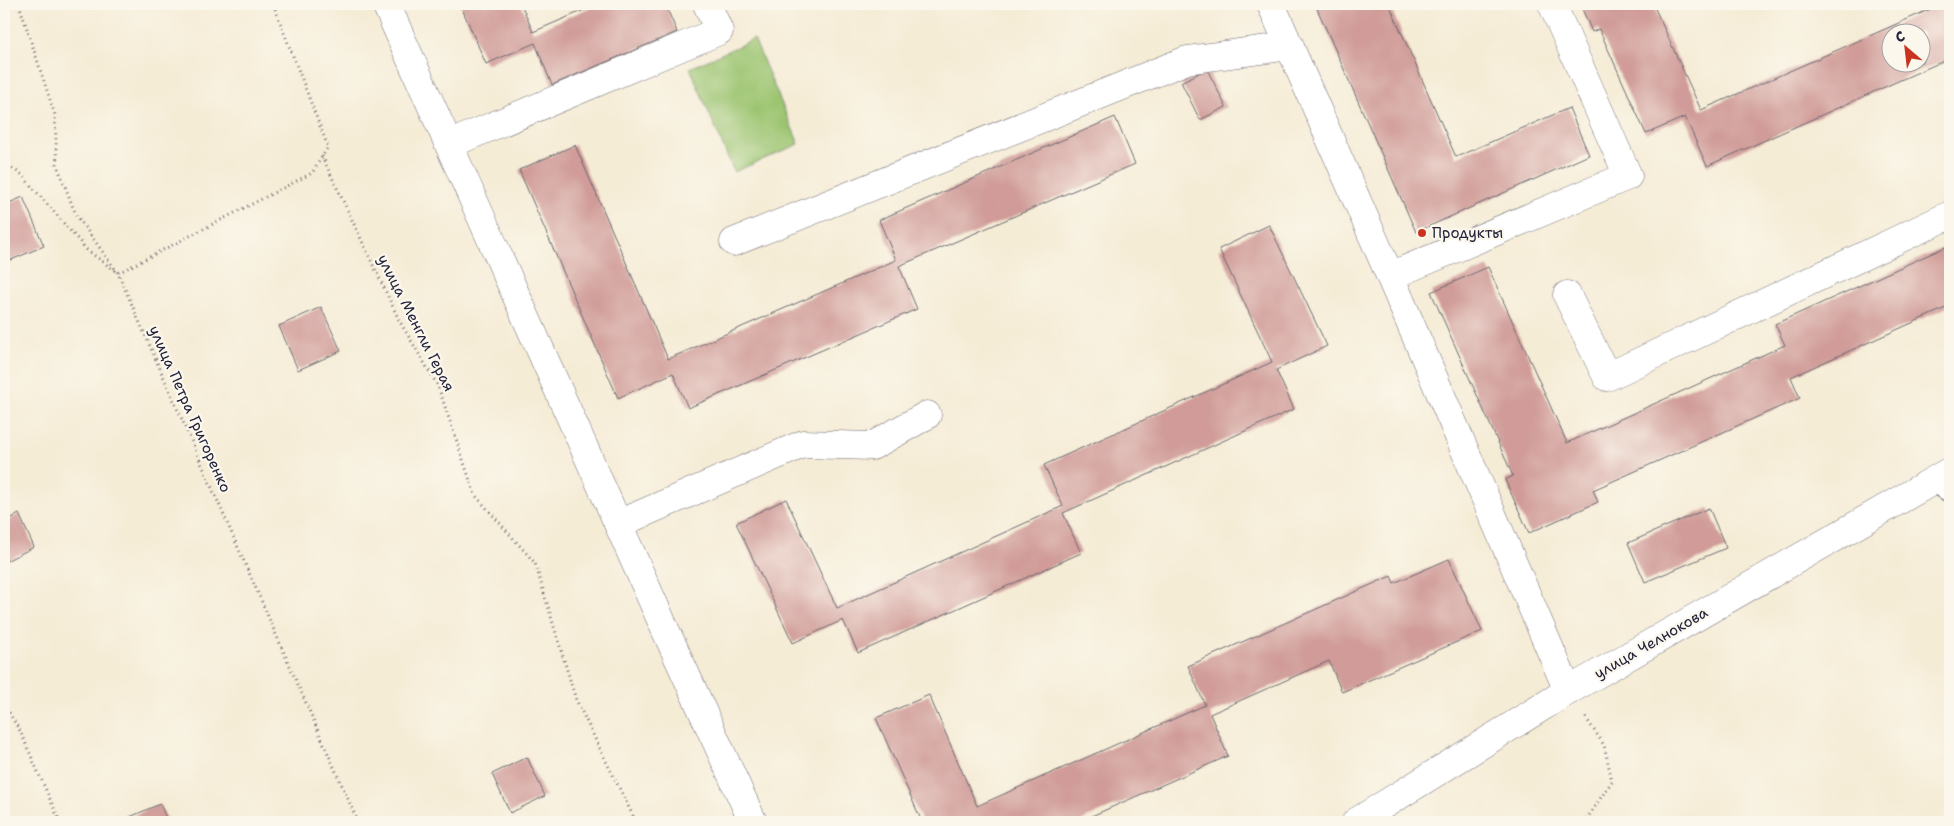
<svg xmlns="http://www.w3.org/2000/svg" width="1954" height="826" font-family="'Shantell Sans',sans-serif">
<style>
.green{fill:#9bc470;stroke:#5e7356}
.building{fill:#d09b98;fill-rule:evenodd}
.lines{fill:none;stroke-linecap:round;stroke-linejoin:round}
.lane-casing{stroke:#6c6971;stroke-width:16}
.street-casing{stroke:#6c6971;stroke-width:29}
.secondary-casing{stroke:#6c6971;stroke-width:29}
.path{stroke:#6c6971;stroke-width:3;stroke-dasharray:1 4;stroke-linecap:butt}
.lane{stroke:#fff;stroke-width:14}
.street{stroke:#fff;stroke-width:28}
.secondary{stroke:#fff;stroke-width:28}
.poi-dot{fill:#c8321e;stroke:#fbf7ec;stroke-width:2}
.labels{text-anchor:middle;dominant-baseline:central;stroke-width:4.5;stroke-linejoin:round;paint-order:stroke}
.poi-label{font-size:15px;fill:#22223b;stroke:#fbf7ec;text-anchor:start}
.street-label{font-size:15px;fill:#22223b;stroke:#fbf7ec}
</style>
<rect width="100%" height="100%" fill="#fbf7ec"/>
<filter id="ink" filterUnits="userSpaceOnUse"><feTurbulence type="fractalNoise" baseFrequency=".02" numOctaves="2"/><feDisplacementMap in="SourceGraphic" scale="10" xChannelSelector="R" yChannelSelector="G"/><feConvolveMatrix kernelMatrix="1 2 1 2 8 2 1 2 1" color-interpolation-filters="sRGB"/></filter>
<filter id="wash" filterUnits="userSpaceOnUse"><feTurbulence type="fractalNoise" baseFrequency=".0096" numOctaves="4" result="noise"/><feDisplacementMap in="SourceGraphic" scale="20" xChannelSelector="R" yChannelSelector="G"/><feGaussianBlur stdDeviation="1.12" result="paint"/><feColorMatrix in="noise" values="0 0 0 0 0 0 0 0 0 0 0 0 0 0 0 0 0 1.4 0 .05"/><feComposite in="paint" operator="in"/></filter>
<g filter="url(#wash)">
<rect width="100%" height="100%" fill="#f5ecd6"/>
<polygon class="green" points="754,39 799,144 734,172 690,68"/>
<g id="blocks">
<g class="building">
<polygon points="460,4 521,4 533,32 598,4 665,4 677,32 552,85 535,43 486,64"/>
<polygon points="1315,4 1389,4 1456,157 1569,108 1589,155 1416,232"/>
<path d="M1580 4H1653L1701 110 1942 4H1950V58L1707 166 1685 117 1646 134 1599 29 1592 32ZM1892 32H1922V62H1892Z"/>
<polygon points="1207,69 1226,107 1200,120 1181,82"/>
<polygon points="1115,117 1135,164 899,266 917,309 688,408 673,373 618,398 519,170 575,145 668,359 896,260 879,220"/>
<polygon points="23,197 44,246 4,263 4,205"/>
<polygon points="1269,225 1327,346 1276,370 1294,409 1063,513 1081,553 858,653 843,620 793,643 736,523 786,499 837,608 1063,506 1044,465 1272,362 1219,249"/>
<polygon points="1950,245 1950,306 1791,377 1800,398 1593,490 1598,502 1529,533 1505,480 1513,476 1431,292 1488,267 1567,443 1785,345 1775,324"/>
<polygon points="321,307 341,351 298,370 279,326"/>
<polygon points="1709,508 1726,548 1645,582 1628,543"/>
<polygon points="19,514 34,547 4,562 4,522"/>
<polygon points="1449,559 1482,631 1342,692 1329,661 1210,714 1228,756 1078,822 922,822 876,718 929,695 977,806 1205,705 1188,666 1391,576 1394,583"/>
<polygon points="527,757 545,796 510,813 492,774"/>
<polygon points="160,804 168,822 118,822"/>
</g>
</g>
</g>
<g filter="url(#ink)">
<use href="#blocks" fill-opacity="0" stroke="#6c6971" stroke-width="1"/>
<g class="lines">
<defs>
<polyline id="lane" points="1929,482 1950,496"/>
<g id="street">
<polyline points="386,4 665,629 753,822"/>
<polyline points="1271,4 1390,276 1568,691"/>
<polyline points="450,144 719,31 707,4"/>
<polyline points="734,242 1187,60 1290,46"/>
<polyline points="1390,276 1628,176 1552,4"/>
<polyline points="1567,295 1607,377 1950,215"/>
<polyline points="618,524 803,444 872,446 927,415"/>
</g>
<polyline id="secondary" points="1356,822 1568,691 1950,471"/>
</defs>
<use href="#lane" class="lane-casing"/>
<use href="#street" class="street-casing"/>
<use href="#secondary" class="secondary-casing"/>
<g class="path">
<polyline points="19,4 55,115 57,165 76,215 118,273 358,822"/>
<polyline points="322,156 400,322 438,386 475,495 535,563 576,700 636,822"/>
<polyline points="4,163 21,174 87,250 118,273 312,173 328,147 273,4"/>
<polyline points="4,704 21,733 60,822"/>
<polyline points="1582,822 1588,817 1612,781 1604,745 1584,715"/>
</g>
<use href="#lane" class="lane"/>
<use href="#street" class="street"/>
<use href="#secondary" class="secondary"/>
</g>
</g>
<circle class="poi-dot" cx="1422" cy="233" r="5"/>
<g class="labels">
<g class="poi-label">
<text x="1432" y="233">Продукты</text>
</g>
<g class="street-label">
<text transform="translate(416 323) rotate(63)">улица Менгли Герая</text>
<text transform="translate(190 409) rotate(66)">улица Петра Григоренко</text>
<text transform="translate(1651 643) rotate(-30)">улица Челнокова</text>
</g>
</g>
<rect width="1954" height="826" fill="none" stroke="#fbf7ec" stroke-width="20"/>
<g transform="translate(1906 48) rotate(332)"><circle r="24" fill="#fbf7ec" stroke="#a4a2a5"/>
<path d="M0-4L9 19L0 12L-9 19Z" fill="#c8321e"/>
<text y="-8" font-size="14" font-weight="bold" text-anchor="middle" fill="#22223b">С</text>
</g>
</svg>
